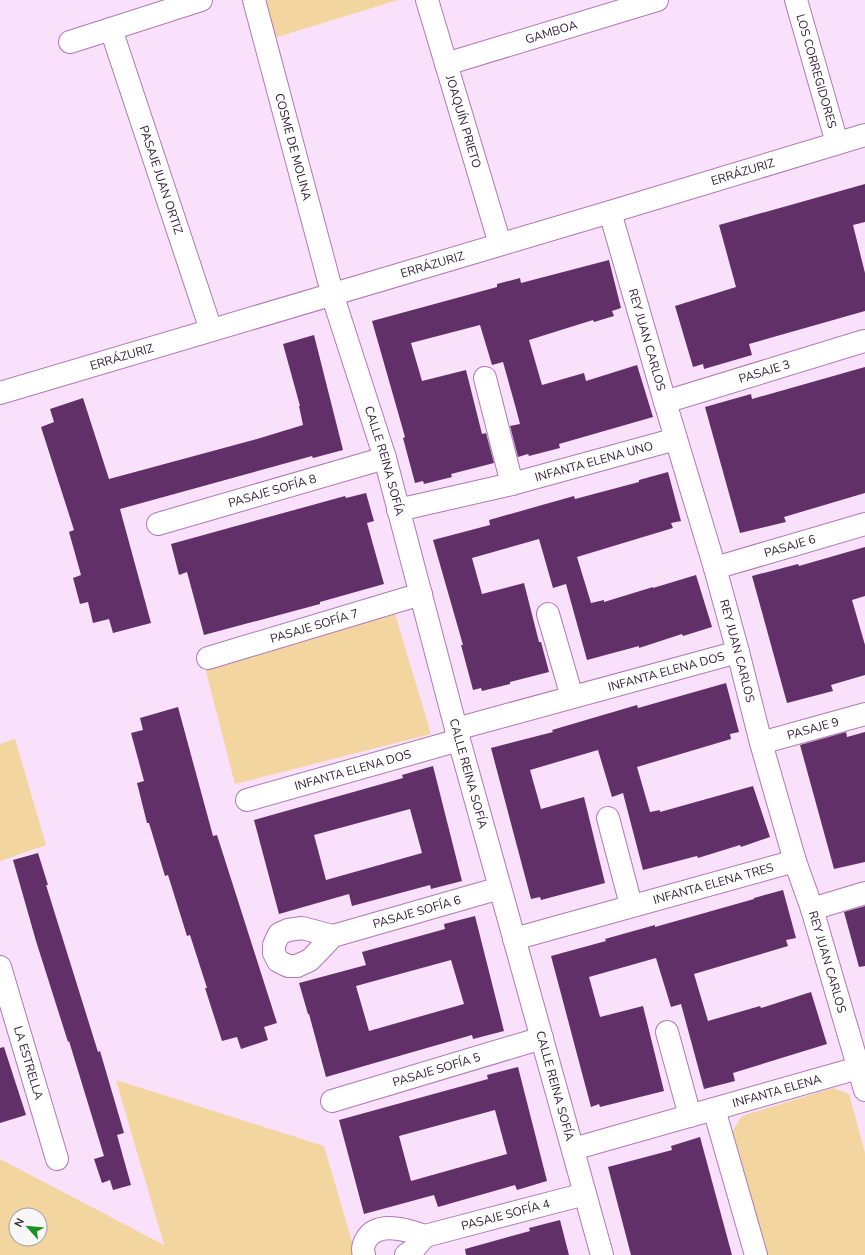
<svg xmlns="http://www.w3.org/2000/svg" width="865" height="1255" font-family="'Nunito Sans',sans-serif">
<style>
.green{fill:#f2d59f;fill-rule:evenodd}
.building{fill:#623068;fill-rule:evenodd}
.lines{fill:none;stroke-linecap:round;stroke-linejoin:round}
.minor-casing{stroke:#af78b5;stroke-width:24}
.tertiary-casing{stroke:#af78b5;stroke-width:24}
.minor{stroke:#fff;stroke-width:22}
.tertiary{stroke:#fff;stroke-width:22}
.labels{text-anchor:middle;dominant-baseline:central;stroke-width:4;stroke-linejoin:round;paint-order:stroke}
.street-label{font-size:12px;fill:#2e1931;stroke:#f7f7f7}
</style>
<rect width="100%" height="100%" fill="#f9e1fb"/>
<g class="green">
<polygon points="264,0 398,0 274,38"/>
<polygon points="395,614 431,734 235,784 205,668"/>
<polygon points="15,739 46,845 0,861 0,744"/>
<path d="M116 1080 324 1146 356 1255H0V1159L164 1245ZM16 1215H40V1239H16Z"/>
<polygon points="833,1088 849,1094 865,1153 865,1255 766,1255 732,1132 742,1116"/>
</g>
<g class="building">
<polygon points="865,184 865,222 853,225 865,273 865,311 749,344 752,355 704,369 703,364 693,367 675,306 736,287 719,225"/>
<polygon points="609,260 621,308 612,311 614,316 594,322 593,320 529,340 542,385 584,373 586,381 637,365 653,417 559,444 560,448 529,456 528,454 518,457 510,426 520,424 515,405 503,362 492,365 480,325 411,343 422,381 466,370 482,434 486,433 494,463 451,474 452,477 424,484 423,481 415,483 403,438 405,437 372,321 497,287 497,284 520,278 521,283"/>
<polygon points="314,335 343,450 313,458 312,456 120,509 151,623 113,633 109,619 93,623 88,602 80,604 73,578 81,575 69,532 74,530 41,427 54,422 50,409 83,398 109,479 257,439 303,425 299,406 300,406 283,344"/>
<polygon points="865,367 865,493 784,517 786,522 740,533 705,407 751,394 752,399"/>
<polygon points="668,472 681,521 671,523 673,528 577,557 591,603 604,600 604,602 653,587 653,588 696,575 712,627 683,636 682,634 639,648 639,646 587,660 566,584 553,588 539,539 472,558 482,594 524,583 539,642 541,642 549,672 510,682 510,684 482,691 481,688 473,690 461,645 463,645 433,540 490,525 489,520 574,496 575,499 639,482 639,480"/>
<polygon points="366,493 374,521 367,523 384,584 320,602 320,604 204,635 187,572 179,575 171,544 345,496 346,498"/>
<polygon points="865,547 865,596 852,600 865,645 865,675 831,685 833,691 787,703 752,576 798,564 799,566"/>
<polygon points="726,683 739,732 730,734 731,739 637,767 650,812 660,810 660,812 753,786 770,837 741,847 740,845 698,858 697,856 643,870 623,793 612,797 598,750 530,770 541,809 584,797 605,883 541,900 540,897 531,899 491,748 553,732 552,730 637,705 638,708"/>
<polygon points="178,707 213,836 217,835 277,1023 264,1027 268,1040 241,1049 237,1037 222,1041 205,988 207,988 190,935 187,936 168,875 165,876 149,823 147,823 137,783 144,781 131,733 143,730 140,718"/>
<polygon points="846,732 847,737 865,732 865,862 834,869 800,745"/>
<path d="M433 766 462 881 431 889 430 885 352 906 349 894 279 914 254 820 403 778 402 775ZM410 809 422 853 326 880 314 835Z"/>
<polygon points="38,853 48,885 46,885 98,1052 100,1051 124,1133 117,1135 131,1185 113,1190 110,1180 102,1183 94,1159 104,1156 69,1041 68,1042 36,941 13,860"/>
<polygon points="783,890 796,938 786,940 788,946 694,974 708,1021 760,1006 761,1008 811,992 827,1044 733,1073 735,1081 704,1089 681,1004 671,1007 656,958 589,977 600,1017 643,1006 664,1091 600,1107 599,1104 591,1107 551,956 606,941 605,939 655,925 655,927 754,899 754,898"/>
<polygon points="865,906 865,966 859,967 844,912"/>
<path d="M475 916 504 1031 473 1039 472 1035 326 1077 309 1014H308L299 983 366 965 362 952 445 929 444 924ZM451 960 464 1004 369 1031 356 986Z"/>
<polygon points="4,1047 26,1115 0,1123 0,1048"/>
<path d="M518 1067 547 1181 517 1190 515 1185 438 1207 434 1195 364 1214 339 1120 488 1079 487 1075ZM495 1110 507 1154 411 1181 399 1136Z"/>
<polygon points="700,1137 732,1255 631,1255 608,1167 672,1150 671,1146"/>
<polygon points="560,1220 569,1255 466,1255 465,1249 530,1231 529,1228"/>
</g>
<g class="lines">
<defs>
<g id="minor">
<path id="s1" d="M254 0 334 300 385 458 459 740 602 1255"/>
<path id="s2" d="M427 0 500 244"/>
<path id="s3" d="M796 0 837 143"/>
<path id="s4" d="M111 29 211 330"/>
<polyline points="70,42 201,0"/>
<path id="s5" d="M446 64 657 0"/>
<path id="s6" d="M610 212 665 402 715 568 738 652 761 743 795 861 812 909 865 1090"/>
<polyline points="485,378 512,484"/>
<path id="s7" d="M665 402 864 341"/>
<path id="s8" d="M398 510 512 484 676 439"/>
<path id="s9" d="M158 524 385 458"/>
<path id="s10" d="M715 568 865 524"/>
<polyline points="548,614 572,697"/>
<path id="s11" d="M208 658 421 594"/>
<path id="s12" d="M456 729 738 652"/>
<path id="s13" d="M761 743 865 714"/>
<path id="s14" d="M247 800 459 740"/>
<polyline points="608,818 631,905"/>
<polyline points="812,909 865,893"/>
<path id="s15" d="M333 936 310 960 297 966H288L278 961 274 953V945L279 934 288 930 302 928 333 936 500 888"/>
<path id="s16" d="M514 939 795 861"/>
<path id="s17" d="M0 967 57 1159"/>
<polyline points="667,1032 690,1116"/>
<path id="s18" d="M332 1101 542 1038"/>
<polyline points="714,1109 756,1255"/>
<path id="s19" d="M573 1149 865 1066"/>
<path id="s20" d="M364 1255C362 1249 363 1245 366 1240 377 1220 408 1230 425 1236L585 1194"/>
<polyline points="406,1255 413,1250 425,1236"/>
</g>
<g id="tertiary">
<path id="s21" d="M0 393 610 212 865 135"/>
</g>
</defs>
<use href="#minor" class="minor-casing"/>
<use href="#tertiary" class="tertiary-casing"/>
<use href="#minor" class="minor"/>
<use href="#tertiary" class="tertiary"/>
</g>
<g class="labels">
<g class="street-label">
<text stroke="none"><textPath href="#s5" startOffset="110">GAMBOA</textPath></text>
<text stroke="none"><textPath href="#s3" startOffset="74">LOS CORREGIDORES</textPath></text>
<text stroke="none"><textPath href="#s2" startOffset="127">JOAQUÍN PRIETO</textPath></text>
<text stroke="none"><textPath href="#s1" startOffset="152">COSME DE MOLINA</textPath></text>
<text stroke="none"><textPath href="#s21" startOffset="775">ERRÁZURIZ</textPath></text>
<text stroke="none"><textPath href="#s4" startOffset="159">PASAJE JUAN ORTIZ</textPath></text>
<text stroke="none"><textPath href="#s21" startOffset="451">ERRÁZURIZ</textPath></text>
<text stroke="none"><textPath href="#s6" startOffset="133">REY JUAN CARLOS</textPath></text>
<text stroke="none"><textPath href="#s21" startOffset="127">ERRÁZURIZ</textPath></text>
<text stroke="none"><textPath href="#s7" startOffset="104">PASAJE 3</textPath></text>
<text stroke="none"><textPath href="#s1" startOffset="479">CALLE REINA SOFÍA</textPath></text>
<text stroke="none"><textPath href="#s8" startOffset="202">INFANTA ELENA UNO</textPath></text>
<text stroke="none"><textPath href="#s9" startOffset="119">PASAJE SOFÍA 8</textPath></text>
<text stroke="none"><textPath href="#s10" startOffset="78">PASAJE 6</textPath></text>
<text stroke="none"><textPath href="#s11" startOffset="111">PASAJE SOFÍA 7</textPath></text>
<text stroke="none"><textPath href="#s6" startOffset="457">REY JUAN CARLOS</textPath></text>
<text stroke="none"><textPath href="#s12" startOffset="218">INFANTA ELENA DOS</textPath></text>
<text stroke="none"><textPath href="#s13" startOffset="54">PASAJE 9</textPath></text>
<text stroke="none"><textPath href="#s14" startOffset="110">INFANTA ELENA DOS</textPath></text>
<text stroke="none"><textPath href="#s1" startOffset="803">CALLE REINA SOFÍA</textPath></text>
<text stroke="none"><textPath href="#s16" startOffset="207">INFANTA ELENA TRES</textPath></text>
<text stroke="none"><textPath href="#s15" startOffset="240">PASAJE SOFÍA 6</textPath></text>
<text stroke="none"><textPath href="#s6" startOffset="781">REY JUAN CARLOS</textPath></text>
<text stroke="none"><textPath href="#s17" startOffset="100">LA ESTRELLA</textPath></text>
<text stroke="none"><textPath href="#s18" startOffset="109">PASAJE SOFÍA 5</textPath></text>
<text stroke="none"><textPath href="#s1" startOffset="1127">CALLE REINA SOFÍA</textPath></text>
<text stroke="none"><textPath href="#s19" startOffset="212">INFANTA ELENA</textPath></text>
<text stroke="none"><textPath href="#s20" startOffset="163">PASAJE SOFÍA 4</textPath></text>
</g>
</g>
<g transform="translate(28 1227) rotate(297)"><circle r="19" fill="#f7f7f7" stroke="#a79ea8"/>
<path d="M0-3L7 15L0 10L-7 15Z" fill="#199221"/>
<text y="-6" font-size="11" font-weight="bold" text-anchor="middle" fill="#2e1931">N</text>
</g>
</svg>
